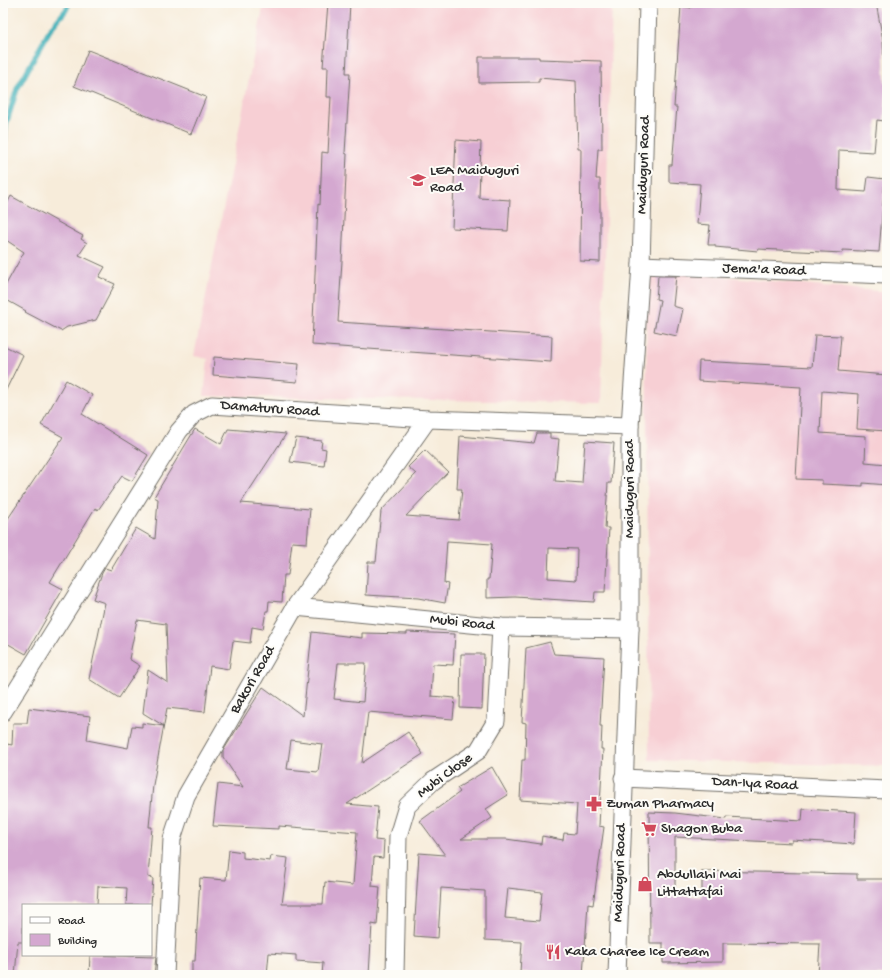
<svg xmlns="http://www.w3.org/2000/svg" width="890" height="978" font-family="'Gochi Hand',sans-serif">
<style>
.built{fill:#f7cfd4}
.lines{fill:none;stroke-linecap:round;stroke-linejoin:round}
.stream{stroke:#3eafb7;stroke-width:5.5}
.building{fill:#d4a8d0;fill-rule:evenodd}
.minor-casing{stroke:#726f68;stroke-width:19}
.minor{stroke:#fff;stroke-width:17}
.labels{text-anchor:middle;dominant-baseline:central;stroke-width:4;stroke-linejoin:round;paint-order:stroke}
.street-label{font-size:15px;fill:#2b2b2b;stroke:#fdfcf7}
.poi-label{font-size:15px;fill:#2b2b2b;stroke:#fdfcf7;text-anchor:start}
</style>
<rect width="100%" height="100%" fill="#fdfcf7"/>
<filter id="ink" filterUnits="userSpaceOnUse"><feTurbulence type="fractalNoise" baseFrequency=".025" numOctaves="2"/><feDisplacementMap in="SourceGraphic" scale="8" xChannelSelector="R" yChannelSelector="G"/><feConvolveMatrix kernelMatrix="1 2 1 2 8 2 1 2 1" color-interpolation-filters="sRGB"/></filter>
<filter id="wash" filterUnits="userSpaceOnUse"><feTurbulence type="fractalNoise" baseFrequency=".012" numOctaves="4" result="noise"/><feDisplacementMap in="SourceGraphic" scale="16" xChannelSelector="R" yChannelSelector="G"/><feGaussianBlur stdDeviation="0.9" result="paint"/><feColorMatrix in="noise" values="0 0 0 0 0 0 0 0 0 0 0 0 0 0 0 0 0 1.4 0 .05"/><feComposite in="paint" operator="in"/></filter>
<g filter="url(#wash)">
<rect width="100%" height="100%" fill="#f7ecda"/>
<g class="built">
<polygon points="264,3 612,3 601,403 204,396 208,359 194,356"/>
<polygon points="646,269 887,292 887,766 649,760"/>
</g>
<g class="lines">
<polyline class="stream" points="3,158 6,124 17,89 51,28 66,10 69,3"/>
</g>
<g id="blocks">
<g class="building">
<polygon points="328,3 350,3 346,73 350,73 345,153 347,154 342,261 338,322 552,336 551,362 312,345 318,204 320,205 322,152 328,153 331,97 327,97 328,67 323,67"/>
<polygon points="692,3 876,3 883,40 885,83 887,83 884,121 877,120 874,152 839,150 838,190 866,192 868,177 885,179 879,252 843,250 843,253 758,249 758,251 715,247 715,245 708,245 710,225 697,224 700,184 669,182 669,165 672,165 677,107 674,107 681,6 691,8"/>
<polygon points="88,50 206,97 191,134 74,86"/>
<polygon points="479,57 539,57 539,59 601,61 602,149 598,149 596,179 600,179 600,262 580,261 581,149 578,149 576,81 539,78 539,82 479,83"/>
<polygon points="456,140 481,142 479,198 510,200 508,231 452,228"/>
<polygon points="11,196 83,236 81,239 87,243 79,255 105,267 99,277 115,284 96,320 67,327 61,331 25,312 26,311 3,298 3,290 24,252 3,238 3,212"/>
<polygon points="658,276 676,276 673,306 683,309 677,336 654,331 660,300 656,299"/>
<polygon points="815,335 841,336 838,371 887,375 887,431 857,429 859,394 822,391 820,433 866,436 865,462 887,464 887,485 863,483 863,486 822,484 822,480 796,479 801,387 698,381 699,361 812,367"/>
<polygon points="3,345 23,355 3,396"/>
<polygon points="214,357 299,364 297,382 213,375"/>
<polygon points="66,380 92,395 82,414 148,455 132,481 122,476 98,510 95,508 50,582 63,589 26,654 3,641 3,526 63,437 41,425"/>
<polygon points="195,429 221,444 228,429 286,434 241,503 310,509 307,543 292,542 288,575 284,575 282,602 269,601 268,611 266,611 263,629 252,627 250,643 233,641 229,669 210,666 205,712 167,708 153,785 149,827 152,827 148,877 153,878 151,905 126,905 127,888 98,886 97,905 23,905 23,942 18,942 15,975 3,975 3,779 7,744 12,745 13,723 27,723 29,708 90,716 87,740 128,748 132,726 142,727 142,723 164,726 143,713 148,670 168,683 166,624 137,620 129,659 140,666 119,698 89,679 105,603 93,599 102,573 105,568 111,570 136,528 155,539 158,499 154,497"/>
<path d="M537 433H550V438L559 439 555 481 582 483 585 441 614 443 611 483H608L605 528H609L605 592H595L594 602 515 597 487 598V579H489L492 544 447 541 444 583 448 584 445 603 418 598 366 595 368 562H376L381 511 416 474 408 467 425 450 448 472 406 516 459 520 462 489H457L460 436 534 443ZM549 548 577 549 576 580 548 578Z"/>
<polygon points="296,438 322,441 321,448 326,449 324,466 290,462"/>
<path d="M312 632 362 638V633L407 634V632L455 634 453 665 433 664 431 696 455 698 453 719 368 712 362 763 408 732 423 754 347 804 378 807 375 840 384 841 383 858 374 857 372 886 380 887 377 925 372 924 369 975H322L323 963 296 961V955L269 953 267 975H192V961H195L200 878 226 880 229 850 243 852V858L270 861 271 856 288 858 282 904H323L325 882 353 885 357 832 279 826V829L213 826 218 784 243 787 223 757V751L263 687 303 716ZM338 663H366L363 702 334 699ZM291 740 322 744 318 772 287 769Z"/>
<path d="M550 642 554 654 604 657 600 726H602L601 749H603L599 826 604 827 593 905 588 904 583 975 520 972 522 942 485 940V891L441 888 438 938 414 936 419 853 445 855 420 821 460 792 457 788 492 767 508 795 486 809 492 818 461 839H506L541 844 542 836 563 840 564 833 575 834 577 804 520 800 522 760H525L526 723 522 722 526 648ZM508 888 542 892 539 921 505 918Z"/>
<polygon points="461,654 484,654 482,709 460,708"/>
<polygon points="803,809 856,812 854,844 792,840 792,843 675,837 675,895 702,897 702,871 857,874 857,879 887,879 887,975 818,975 820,944 723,943 723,962 663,963 663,943 650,943 649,812 675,813 726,819 726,817 802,821"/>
<polygon points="90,955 156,957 154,975 89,975"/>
</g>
</g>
</g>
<g filter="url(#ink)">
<use href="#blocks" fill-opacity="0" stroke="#726f68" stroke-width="1"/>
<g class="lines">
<defs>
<g id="minor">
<polyline points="641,265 887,275"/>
<polyline points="295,607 501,627 630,629"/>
<polyline points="3,712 179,431 194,414 212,405 428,419 630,426"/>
<polyline points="623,778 887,790"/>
<polyline points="165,975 172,839 186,796 295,607 428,419"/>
<polyline points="395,975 398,836 407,806 433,781 478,751 496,721 501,627"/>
<polyline points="617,975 630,629 630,426 641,265 648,3"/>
</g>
</defs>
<use href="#minor" class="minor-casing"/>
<use href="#minor" class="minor"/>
</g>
</g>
<defs>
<symbol id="school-bare" viewBox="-9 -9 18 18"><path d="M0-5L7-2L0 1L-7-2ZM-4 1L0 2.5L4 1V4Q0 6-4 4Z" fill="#d1495b" stroke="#fdfcf7" stroke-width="2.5" paint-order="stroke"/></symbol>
<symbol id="pharmacy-bare" viewBox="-9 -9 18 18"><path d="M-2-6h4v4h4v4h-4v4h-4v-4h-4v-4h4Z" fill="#d1495b" stroke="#fdfcf7" stroke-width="2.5" paint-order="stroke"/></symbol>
<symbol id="supermarket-bare" viewBox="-9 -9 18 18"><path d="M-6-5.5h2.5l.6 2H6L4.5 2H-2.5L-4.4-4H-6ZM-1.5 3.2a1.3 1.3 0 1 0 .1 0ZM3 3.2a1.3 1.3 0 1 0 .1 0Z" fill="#d1495b" stroke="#fdfcf7" stroke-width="2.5" paint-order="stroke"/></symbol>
<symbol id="shop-bare" viewBox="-9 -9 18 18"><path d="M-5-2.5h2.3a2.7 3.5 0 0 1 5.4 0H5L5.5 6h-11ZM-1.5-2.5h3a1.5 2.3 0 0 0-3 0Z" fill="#d1495b" stroke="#fdfcf7" stroke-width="2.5" paint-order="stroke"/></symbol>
<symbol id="restaurant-bare" viewBox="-9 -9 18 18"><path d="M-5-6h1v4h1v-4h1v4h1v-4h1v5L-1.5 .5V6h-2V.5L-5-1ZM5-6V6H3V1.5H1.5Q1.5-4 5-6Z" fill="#d1495b" stroke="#fdfcf7" stroke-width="2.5" paint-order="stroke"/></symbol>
</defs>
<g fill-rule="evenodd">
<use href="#school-bare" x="407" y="169" width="22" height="22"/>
<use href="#pharmacy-bare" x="583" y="793" width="22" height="22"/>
<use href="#supermarket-bare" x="638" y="818" width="22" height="22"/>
<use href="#shop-bare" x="634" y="873" width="22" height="22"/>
<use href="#restaurant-bare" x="542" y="941" width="22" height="22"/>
</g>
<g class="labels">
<g class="street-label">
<text transform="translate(644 165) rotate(-88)">Maiduguri Road</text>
<text transform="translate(764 270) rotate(2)">Jema'a Road</text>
<text transform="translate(270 409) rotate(4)">Damaturu Road</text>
<text transform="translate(630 489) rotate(-90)">Maiduguri Road</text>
<text transform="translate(462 623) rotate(6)">Mubi Road</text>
<text transform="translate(253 680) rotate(-60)">Bakori Road</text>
<text transform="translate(445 776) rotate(-37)">Mubi Close</text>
<text transform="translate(755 784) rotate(3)">Dan-Iya Road</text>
<text transform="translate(620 873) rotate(-88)">Maiduguri Road</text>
</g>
<g class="poi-label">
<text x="430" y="171">LEA Maiduguri<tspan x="430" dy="17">Road</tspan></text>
<text x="606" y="804">Zuman Pharmacy</text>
<text x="661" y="829">Shagon Buba</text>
<text x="657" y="875">Abdullahi Mai<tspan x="657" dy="17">Littattafai</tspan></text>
<text x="565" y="952">Kaka Charee Ice Cream</text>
</g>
</g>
<rect width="890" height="978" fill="none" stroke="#fdfcf7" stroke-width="16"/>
<rect x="22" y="904" width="130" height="52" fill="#fdfcf7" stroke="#a9a8a5"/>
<rect x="30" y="917" width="20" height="6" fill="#ffffff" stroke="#a9a8a5"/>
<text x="58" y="924" font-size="12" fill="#2b2b2b">Road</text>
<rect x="30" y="934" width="20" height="12" fill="#d4a8d0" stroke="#a9a8a5"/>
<text x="58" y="944" font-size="12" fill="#2b2b2b">Building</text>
</svg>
